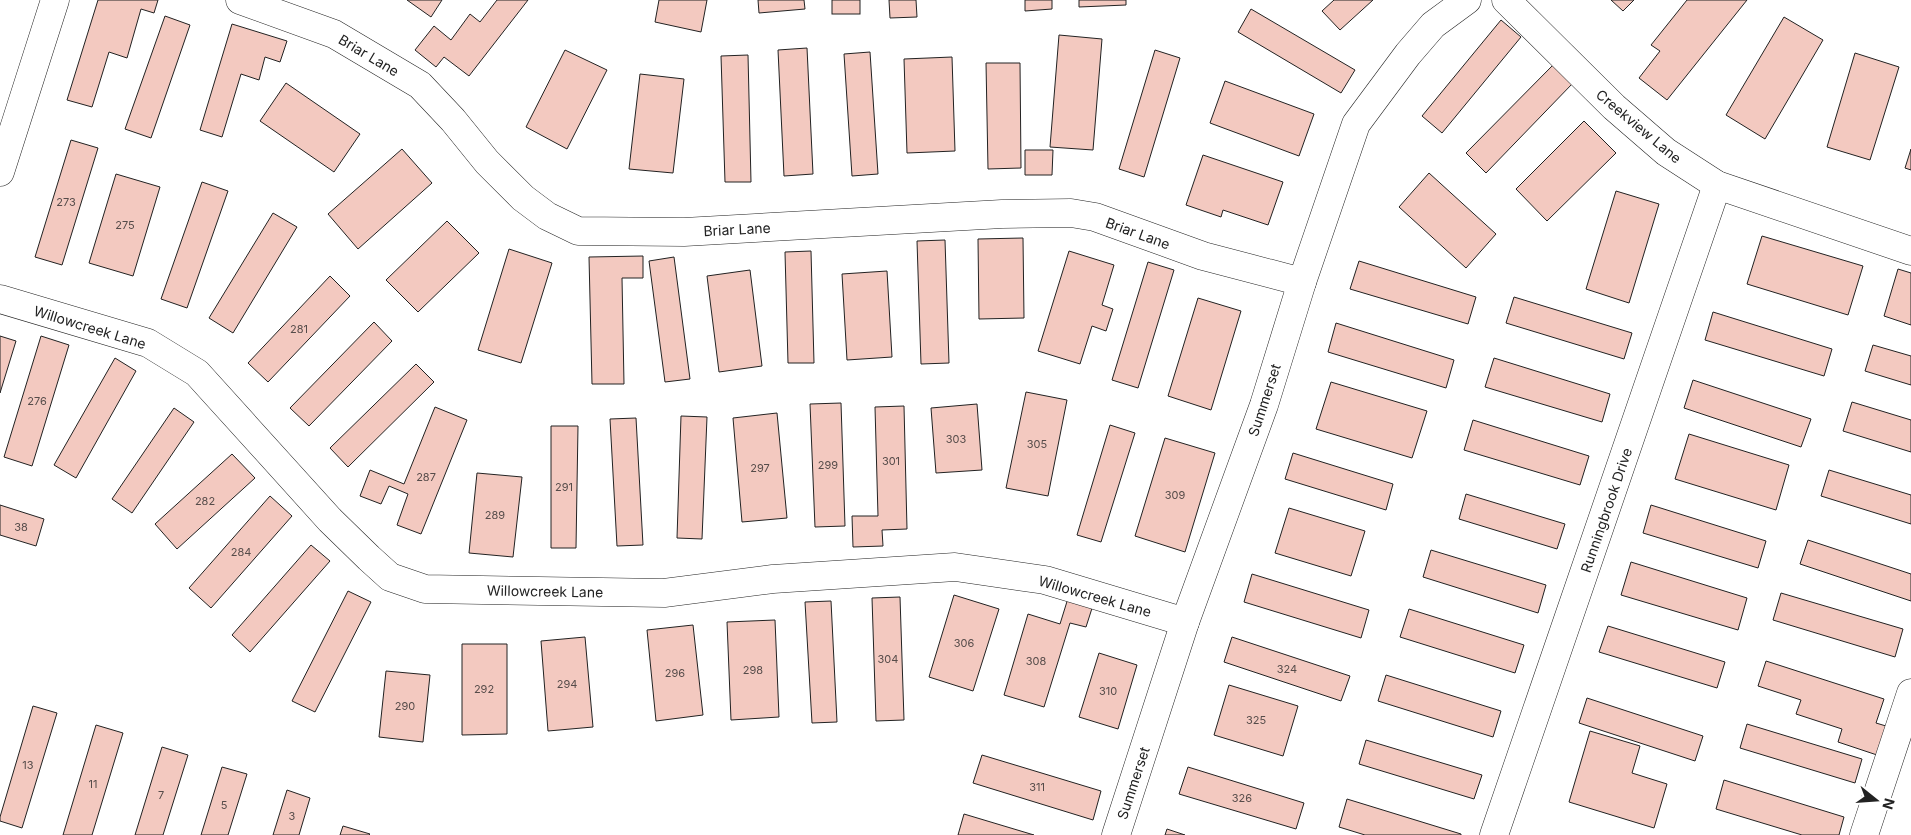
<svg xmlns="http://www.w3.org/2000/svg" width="1911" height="835" font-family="Inter,sans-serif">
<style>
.building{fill:#f3c9c0;stroke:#222}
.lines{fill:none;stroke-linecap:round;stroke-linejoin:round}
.street-casing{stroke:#222;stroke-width:29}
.street{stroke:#fff;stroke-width:28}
.labels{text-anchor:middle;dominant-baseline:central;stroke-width:4;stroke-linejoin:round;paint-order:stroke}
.number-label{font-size:11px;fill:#564c4a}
.street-label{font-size:14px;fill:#222;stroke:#fff}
</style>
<rect width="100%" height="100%" fill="#fff"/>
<g class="building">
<polygon points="98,0 158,0 154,13 141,9 127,58 109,52 92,107 67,100"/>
<polygon points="407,0 442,0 431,17"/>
<polygon points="497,0 528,0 469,76 444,57 436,67 415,50 434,26 451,40 470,14 480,22"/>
<polygon points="659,0 707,0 701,32 655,22"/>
<polygon points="758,0 804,0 805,9 759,13"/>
<rect x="832" y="0" width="28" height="14"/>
<polygon points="889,0 916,0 917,17 890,18"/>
<polygon points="1025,0 1052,0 1052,9 1025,11"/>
<polygon points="1079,0 1126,0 1126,5 1079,7"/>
<polygon points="1334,0 1373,0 1340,30 1322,11"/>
<polygon points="1611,0 1634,0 1623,11"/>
<polygon points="1687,0 1747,0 1667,100 1639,78 1660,51 1651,45"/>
<polygon points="1251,9 1355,70 1341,93 1238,32"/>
<polygon points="165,16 190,25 151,138 125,129"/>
<polygon points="1784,17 1823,40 1765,139 1726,115"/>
<polygon points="1501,20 1521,37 1442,133 1422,116"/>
<polygon points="232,24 287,41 280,62 265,57 259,80 241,74 222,137 200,130"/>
<polygon points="1059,35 1102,39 1093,150 1050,147"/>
<polygon points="807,48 813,174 784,176 778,50"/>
<polygon points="565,50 607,70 567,149 526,127"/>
<polygon points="1155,50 1180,58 1144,177 1119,169"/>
<polygon points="870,52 878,174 852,176 844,54"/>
<polygon points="1855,53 1899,67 1870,160 1827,147"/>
<polygon points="748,55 751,182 725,182 721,56"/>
<polygon points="952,57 955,151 907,153 904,59"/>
<polygon points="986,63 1020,63 1021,168 988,169"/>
<polygon points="1554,64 1573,83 1486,173 1466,153"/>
<polygon points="640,74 684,79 673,173 629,169"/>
<polygon points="1225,81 1314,114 1299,156 1210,123"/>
<polygon points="286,83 360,134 334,172 260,121"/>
<polygon points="1584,121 1616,153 1547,221 1516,189"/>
<polygon points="71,140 98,148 62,265 35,257"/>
<polygon points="402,149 432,183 358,249 328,214"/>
<polygon points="1911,149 1911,170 1905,168"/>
<polygon points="1025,150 1053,150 1052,175 1025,175"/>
<polygon points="1203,155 1283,182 1268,225 1223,210 1221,217 1186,205"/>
<polygon points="1429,173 1496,234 1466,268 1399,207"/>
<polygon points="116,174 160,187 133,276 89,263"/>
<polygon points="202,182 228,191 187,308 161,299"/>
<polygon points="1616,191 1659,204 1629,303 1586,289"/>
<polygon points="273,213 297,227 233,333 209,318"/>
<polygon points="447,221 479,253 418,312 386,280"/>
<polygon points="1762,236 1863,266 1848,315 1747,284"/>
<polygon points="1023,238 1024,318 979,319 978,239"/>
<polygon points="945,240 949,363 921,364 917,241"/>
<polygon points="509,249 552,263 521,363 478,350"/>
<polygon points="811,251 814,363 788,363 785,252"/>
<polygon points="1069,251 1114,265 1102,305 1113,309 1106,331 1092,326 1080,364 1038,351"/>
<polygon points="643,256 643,278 622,278 624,384 592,384 589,257"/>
<polygon points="674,257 690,379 665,382 649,261"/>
<polygon points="1359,261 1476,297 1468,324 1350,289"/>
<polygon points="1148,262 1174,270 1138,388 1112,380"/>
<polygon points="1898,269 1911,273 1911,325 1884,316"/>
<polygon points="750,270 762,366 719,372 707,276"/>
<polygon points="887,271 892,357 847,360 842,274"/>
<polygon points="330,276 350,296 268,382 248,363"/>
<polygon points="1514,297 1632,333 1624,359 1506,323"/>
<polygon points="1198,298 1241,311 1211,410 1168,396"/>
<polygon points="1713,312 1832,349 1824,376 1705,340"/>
<polygon points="374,322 392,341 309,426 290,408"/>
<polygon points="1336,323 1454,360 1446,388 1328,352"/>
<polygon points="0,336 16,341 0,393"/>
<polygon points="41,336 69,345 32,466 4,457"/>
<polygon points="1873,345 1911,356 1911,385 1865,371"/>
<polygon points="115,358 136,371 76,478 54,465"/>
<polygon points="1494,358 1610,394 1602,422 1485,387"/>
<polygon points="416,364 434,382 348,467 330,448"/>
<polygon points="1693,380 1811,419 1801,447 1684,408"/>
<polygon points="1331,382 1427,411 1412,458 1316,429"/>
<polygon points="1026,392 1067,400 1048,496 1006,488"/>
<polygon points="1852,402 1911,420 1911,452 1843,431"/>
<polygon points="841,403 845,526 815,527 810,404"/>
<polygon points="977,404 982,470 936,473 931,408"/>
<polygon points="904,406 907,529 882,530 883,546 853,547 852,516 878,516 875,407"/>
<polygon points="435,407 467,420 421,534 397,525 408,494 389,486 381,504 360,496 370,470 404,484"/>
<polygon points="174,408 194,422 132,513 112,499"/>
<polygon points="777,413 787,518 742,522 733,418"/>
<polygon points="681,416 707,417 702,539 677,538"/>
<polygon points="636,418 643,545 617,546 610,419"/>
<polygon points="1473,420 1589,456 1580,485 1464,450"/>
<polygon points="1110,425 1135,433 1101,542 1077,535"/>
<polygon points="551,426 578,426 576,548 551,548"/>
<polygon points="1689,434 1789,465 1776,510 1675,479"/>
<polygon points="1165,438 1215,453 1185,552 1135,536"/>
<polygon points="1293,453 1393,484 1386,510 1285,479"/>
<polygon points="232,454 255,478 177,549 155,524"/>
<polygon points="1829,470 1911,495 1911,524 1821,496"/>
<polygon points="477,473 522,477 513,557 469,553"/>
<polygon points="1466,494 1565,524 1557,549 1459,519"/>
<polygon points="270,496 292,516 211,608 189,588"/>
<polygon points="0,505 44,519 36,546 0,535"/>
<polygon points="1651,505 1766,541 1758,568 1643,533"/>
<polygon points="1289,508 1365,531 1351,576 1275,553"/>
<polygon points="1808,540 1911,574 1911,601 1800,564"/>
<polygon points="311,545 330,561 250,652 232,635"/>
<polygon points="1431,550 1546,585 1538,613 1423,577"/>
<polygon points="1631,562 1747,598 1738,630 1621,595"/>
<polygon points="1252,574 1369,610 1361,638 1244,602"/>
<polygon points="348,591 371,602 315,712 292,701"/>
<polygon points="1781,593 1903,629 1895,657 1773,620"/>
<polygon points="954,595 999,609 973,691 929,677"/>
<polygon points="1069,595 1094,602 1086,627 1070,623 1044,707 1004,695 1028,614 1060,624"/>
<polygon points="900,597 904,720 876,721 872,598"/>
<polygon points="831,601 837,722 812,723 805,602"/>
<polygon points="1409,609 1524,645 1515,673 1400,637"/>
<polygon points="775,620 779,717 731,720 727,622"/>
<polygon points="693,625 703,715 656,721 647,630"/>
<polygon points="1608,626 1725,662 1717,688 1599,652"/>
<polygon points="585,637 593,727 548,731 541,641"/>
<polygon points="1232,637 1350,676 1341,701 1224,662"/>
<polygon points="462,644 507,644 507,734 462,735"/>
<polygon points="1099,653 1137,665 1118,729 1079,717"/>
<polygon points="1766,661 1884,699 1876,723 1886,726 1877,755 1838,742 1842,729 1796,714 1801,700 1758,686"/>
<polygon points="386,671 430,675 423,742 379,737"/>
<polygon points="1386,675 1501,711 1493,737 1378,701"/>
<polygon points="1229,685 1298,706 1283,756 1214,735"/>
<polygon points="1587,698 1703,736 1695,761 1579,723"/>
<polygon points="33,706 57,713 22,828 0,821 0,817"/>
<polygon points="1747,724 1862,759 1855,783 1740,748"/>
<polygon points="96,725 123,733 92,835 63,835"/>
<polygon points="1590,731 1640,746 1632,773 1667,784 1654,828 1569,802"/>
<polygon points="1366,740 1482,775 1474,799 1359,764"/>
<polygon points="162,747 188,755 163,835 135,835"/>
<polygon points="982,755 1101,791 1093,820 973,783"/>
<polygon points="222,767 247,774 228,835 201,835"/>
<polygon points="1188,767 1304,803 1296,829 1179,794"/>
<polygon points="1724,780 1844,817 1839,835 1802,835 1716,809"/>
<polygon points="287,790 310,798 299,835 273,835"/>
<polygon points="1347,799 1461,834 1461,835 1365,835 1339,827"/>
<polygon points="964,814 1034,835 958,835"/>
<polygon points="343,826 370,834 369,835 340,835"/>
<polygon points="1167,829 1185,835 1165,835"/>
</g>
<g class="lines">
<defs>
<g id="street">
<polyline points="240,0 334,34 420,85 453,120 487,162 523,198 547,216 578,231 684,232 1002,214 1071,213 1095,217 1203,256 1302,282"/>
<polyline points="1506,0 1614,107 1666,152 1717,185 1911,251"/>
<polyline points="0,172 55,0"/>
<polyline points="0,299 148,343 197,373 330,520 369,558 390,577 425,589 664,593 773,579 955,567 1045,580 1185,622"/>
<polyline points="1116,835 1185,622 1264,405 1302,282 1356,124 1408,54 1433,25 1467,0"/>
<polyline points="1494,835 1717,185"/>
<polyline points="1864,835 1911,693"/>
</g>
</defs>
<use href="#street" class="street-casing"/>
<use href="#street" class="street"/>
</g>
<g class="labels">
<g class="number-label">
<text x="66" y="202">273</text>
<text x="125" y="225">275</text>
<text x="299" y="329">281</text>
<text x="37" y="401">276</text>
<text x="956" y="439">303</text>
<text x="1037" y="444">305</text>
<text x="891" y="461">301</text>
<text x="828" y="465">299</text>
<text x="760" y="468">297</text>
<text x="426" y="477">287</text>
<text x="564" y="487">291</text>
<text x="1175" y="495">309</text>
<text x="205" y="501">282</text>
<text x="495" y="515">289</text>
<text x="21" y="527">38</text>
<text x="241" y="552">284</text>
<text x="964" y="643">306</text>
<text x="888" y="659">304</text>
<text x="1036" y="661">308</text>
<text x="1287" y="669">324</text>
<text x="753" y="670">298</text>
<text x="675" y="673">296</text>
<text x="567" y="684">294</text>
<text x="484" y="689">292</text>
<text x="1108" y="691">310</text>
<text x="405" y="706">290</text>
<text x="1256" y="720">325</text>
<text x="28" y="765">13</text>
<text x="93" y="784">11</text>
<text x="1037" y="787">311</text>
<text x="161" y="795">7</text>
<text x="1242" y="798">326</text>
<text x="224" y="805">5</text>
<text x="292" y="816">3</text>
</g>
<g class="street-label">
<text transform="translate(369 55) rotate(31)">Briar Lane</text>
<text transform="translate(1639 126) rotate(40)">Creekview Lane</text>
<text transform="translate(737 229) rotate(-3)">Briar Lane</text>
<text transform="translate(1138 233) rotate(20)">Briar Lane</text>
<text transform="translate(90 327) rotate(17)">Willowcreek Lane</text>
<text transform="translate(1264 400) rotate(-72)">Summerset</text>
<text transform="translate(1606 510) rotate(-71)">Runningbrook Drive</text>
<text transform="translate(545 591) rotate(1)">Willowcreek Lane</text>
<text transform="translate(1095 596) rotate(16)">Willowcreek Lane</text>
<text transform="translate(1133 783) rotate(-72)">Summerset</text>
</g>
</g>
<g transform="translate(1876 800) rotate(107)" stroke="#ffffff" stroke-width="4" paint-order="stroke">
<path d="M0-4L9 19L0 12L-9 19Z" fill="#222222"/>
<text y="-8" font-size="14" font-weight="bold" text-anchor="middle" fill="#222222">N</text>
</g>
</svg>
